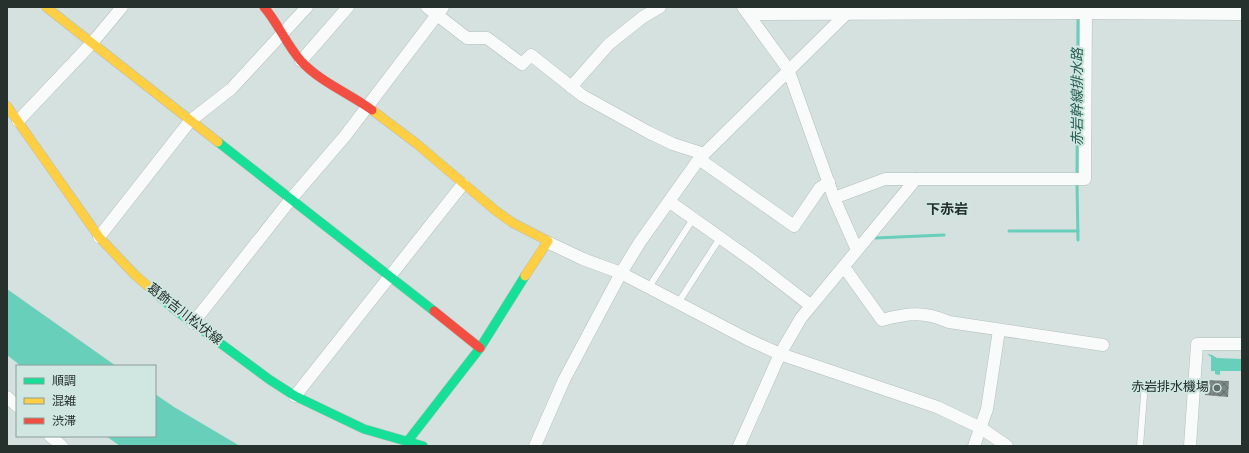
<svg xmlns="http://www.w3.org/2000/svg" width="1249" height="453" font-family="Overpass,'Noto Sans JP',sans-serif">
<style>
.water{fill:#68cfbb}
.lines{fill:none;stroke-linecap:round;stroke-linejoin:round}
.stream{stroke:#68cfbb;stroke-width:3}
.building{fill:url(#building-cross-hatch)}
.lane-casing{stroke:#b4bfbc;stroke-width:7}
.street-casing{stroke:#b4bfbc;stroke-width:13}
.fast-casing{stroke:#b4bfbc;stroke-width:10}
.slow-casing{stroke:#b4bfbc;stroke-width:10}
.jam-casing{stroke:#b4bfbc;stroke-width:10}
.lane{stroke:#f9fafa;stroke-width:6}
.street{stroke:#f9fafa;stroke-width:12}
.fast{stroke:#16e098;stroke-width:9}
.slow{stroke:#ffcf43;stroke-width:9}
.jam{stroke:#f24e42;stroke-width:9}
.poi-dot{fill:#636e6b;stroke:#cfe7e0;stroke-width:1.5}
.labels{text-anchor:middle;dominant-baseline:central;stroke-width:4;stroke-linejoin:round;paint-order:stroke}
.street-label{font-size:13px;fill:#26302d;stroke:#cfe7e0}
.poi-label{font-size:13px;fill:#26302d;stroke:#cfe7e0;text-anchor:end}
.water-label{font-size:14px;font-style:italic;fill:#265d51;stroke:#cfe7e0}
.neighbourhood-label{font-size:14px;font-weight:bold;fill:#26302d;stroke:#cfe7e0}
</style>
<defs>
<pattern id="building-cross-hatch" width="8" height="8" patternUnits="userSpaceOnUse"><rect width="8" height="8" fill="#7a8784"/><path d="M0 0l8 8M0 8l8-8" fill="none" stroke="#646f6c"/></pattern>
</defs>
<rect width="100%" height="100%" fill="#d5e1de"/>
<g class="water">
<polygon points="7,289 116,366 21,366 7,355"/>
<polygon points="1207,354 1212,355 1217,358 1242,359 1242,371 1220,371 1220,375 1215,374 1215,371 1211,371 1211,357"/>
<polygon points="155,394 174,407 240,446 120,446 106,436 155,436"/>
</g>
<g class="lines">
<g class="stream">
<polyline points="1077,176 1078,18"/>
<polyline points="1077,184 1078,240"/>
<polyline points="1009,231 1078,231"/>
<polyline points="875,238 944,235"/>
</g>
</g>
<polygon class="building" points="1205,380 1229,381 1228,397 1205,395"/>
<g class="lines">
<defs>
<g id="lane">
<polyline points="649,287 693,219"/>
<polyline points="678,303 720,238"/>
<polyline points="1140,446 1145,383"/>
</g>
<g id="street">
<polyline points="427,7 467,38 487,38 522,64 531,55 583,96 648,132 673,144 704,154"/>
<polyline points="743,7 788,69 834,198 857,250"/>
<polyline points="748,14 1085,13 1242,14"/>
<polyline points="301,61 348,7"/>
<polyline points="571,87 609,44 643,17 660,7"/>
<polyline points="18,121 92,43 122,7"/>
<polyline points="699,159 794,226 820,188 829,182"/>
<polyline points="834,198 885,179 1085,179 1086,7"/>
<polyline points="670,202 753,261 810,305"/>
<polyline points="99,237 190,121 231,89 307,7"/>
<polyline points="547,242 583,259 621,273 747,339 780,354 937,407 981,428 1007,446"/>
<path d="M844 267 882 320C908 313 924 311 949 322L1103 345"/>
<polyline points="193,323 291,199 345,136 443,7"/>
<polyline points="295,396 463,184"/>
<polyline points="7,397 17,406"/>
<polyline points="50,436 62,446"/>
<polyline points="535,446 564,380 621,273 640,242 699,159 846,14"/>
<polyline points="739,446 780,354 801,318 916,179"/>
<polyline points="974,446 987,409 999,330"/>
<polyline points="1190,446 1197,344 1242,344"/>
</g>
<g id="fast">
<polyline points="218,142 434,311"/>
<polyline points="159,296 174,309 270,380 295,396 364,429 423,446"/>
<polyline points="407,442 480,348 525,276"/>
</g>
<g id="slow">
<polyline points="46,7 218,142"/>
<polyline points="7,106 99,237 134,274 159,296"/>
<polyline points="372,110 417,144 496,211 513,223 548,241 525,276"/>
</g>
<g id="jam">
<path d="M264 7C278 23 286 44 301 61 320 82 349 93 372 110"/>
<polyline points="434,311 480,348"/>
</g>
</defs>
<use href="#lane" class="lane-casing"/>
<use href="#street" class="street-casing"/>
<use href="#fast" class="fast-casing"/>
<use href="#slow" class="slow-casing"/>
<use href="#jam" class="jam-casing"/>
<use href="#lane" class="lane"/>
<use href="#street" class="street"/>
<use href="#fast" class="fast"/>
<use href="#slow" class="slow"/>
<use href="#jam" class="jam"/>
</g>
<circle class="poi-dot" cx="1217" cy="388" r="4"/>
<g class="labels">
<g class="street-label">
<text transform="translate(184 315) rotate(38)">葛飾吉川松伏線</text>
</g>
<g class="poi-label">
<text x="1209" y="388">赤岩排水機場</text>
</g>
<g class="water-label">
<text transform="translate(1078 97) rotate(-90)">赤岩幹線排水路</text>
</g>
<g class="neighbourhood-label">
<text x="947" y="210">下赤岩</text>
</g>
</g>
<rect width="1249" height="453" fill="none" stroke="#26302d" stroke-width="16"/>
<rect x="16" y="365" width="140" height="72" fill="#cfe7e0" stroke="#8b9e98"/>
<rect x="24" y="378" width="20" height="6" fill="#16e098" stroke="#8b9e98"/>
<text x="52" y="385" font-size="12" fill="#26302d">順調</text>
<rect x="24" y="398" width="20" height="6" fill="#ffcf43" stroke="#8b9e98"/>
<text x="52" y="405" font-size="12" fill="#26302d">混雑</text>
<rect x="24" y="418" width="20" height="6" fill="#f24e42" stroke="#8b9e98"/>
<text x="52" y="425" font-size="12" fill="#26302d">渋滞</text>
</svg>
